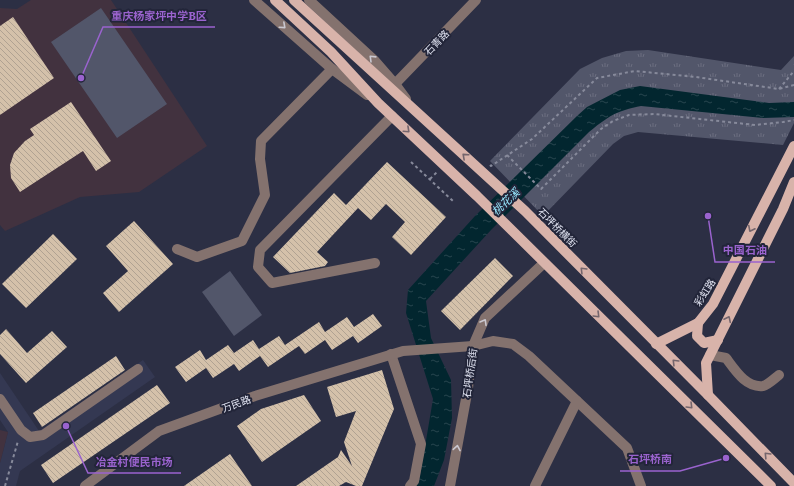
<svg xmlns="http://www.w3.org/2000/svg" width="794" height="486" font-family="Literata,'Noto Sans SC',serif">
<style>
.built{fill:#343852}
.education{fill:#42323f}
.park{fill:url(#park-tufts)}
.pitch{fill:#52566a}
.water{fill:url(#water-ripples)}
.building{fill:url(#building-back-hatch)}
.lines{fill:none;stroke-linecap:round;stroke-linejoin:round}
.path{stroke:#878a9b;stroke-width:2;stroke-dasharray:3 3;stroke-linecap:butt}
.minor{stroke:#84726e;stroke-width:10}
.major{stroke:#d8b3aa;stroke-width:10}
.oneway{stroke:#cac8d1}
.oneway2{stroke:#74656c}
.labels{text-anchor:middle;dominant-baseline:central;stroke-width:4;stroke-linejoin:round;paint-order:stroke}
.street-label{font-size:10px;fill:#e1e4f2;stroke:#222539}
.water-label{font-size:11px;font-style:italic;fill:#97e6fd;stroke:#222539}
.leader{fill:none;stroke:#9a63ce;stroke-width:1.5}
.callout-dot{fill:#9a63ce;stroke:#222539;stroke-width:1.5}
.callout-label{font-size:11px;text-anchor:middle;font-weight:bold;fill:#9a63ce;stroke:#222539;stroke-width:4;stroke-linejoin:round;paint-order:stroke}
</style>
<defs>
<pattern id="park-tufts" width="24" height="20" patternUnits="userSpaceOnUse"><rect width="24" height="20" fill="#52566a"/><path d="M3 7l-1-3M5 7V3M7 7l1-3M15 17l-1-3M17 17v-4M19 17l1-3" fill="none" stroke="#6b6e80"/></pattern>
<pattern id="water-ripples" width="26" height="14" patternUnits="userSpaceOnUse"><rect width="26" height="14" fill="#02262f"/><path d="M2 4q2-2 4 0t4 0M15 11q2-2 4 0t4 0" fill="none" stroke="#27454e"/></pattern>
<pattern id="building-back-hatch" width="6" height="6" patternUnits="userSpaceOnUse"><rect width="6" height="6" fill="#d4c1aa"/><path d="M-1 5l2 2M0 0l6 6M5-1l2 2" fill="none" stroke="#b0a292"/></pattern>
</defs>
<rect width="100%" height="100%" fill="#2c2f44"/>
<polygon class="built" points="143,360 155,377 20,471 16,486 0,486 0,463 8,432 0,420 0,373 39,431"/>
<g class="education">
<polygon points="31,0 111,0 207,146 139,192 80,197 5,231 0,225 0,8 17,9"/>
<polygon points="0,430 8,432 0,463"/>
</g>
<polygon class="park" points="648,50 781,70 794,56 794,123 783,145 638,132 624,136 613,144 543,216 490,161 580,69 602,58 626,51"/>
<g class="pitch">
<polygon points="101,8 167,104 117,138 51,42"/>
<polygon points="230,271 262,315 234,336 202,292"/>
</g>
<path class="water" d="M640 86 769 103 794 102V117L763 118 641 106C636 107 630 108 625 110 611 114 600 123 589 132L491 230 426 301 431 338 451 380 452 418 444 460 434 486H416L419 482 433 399 406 313 408 290 475 216 577 116 587 107 620 90Z"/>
<g class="building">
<polygon points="13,17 54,78 0,115 0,26"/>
<polygon points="71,102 111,161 96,171 83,151 20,192 11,178 10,165 14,153 25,141 34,135 30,129"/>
<polygon points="387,162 446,217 411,255 392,237 405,222 386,204 371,220 358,208 317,252 328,262 325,266 290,273 273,257 334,193 346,205"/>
<polygon points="134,221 173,264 119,312 103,293 128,271 106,246"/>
<polygon points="53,234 77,259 26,308 2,284"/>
<polygon points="495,258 513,276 460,330 441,311"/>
<polygon points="373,314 382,326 358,343 353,336 332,350 325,340 305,354 299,346 268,367 260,356 239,371 234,364 213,378 206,368 186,382 175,367 200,350 206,360 228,345 234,353 253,340 259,349 279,336 285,345 319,322 325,332 347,317 354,327"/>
<polygon points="6,329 27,353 52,331 67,347 26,383 0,354 0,335"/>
<polygon points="116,356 125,370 42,427 33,413"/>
<polygon points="382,370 394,409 362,486 356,486 346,482 339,486 296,486 338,457 341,450 352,466 344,442 356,411 336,417 327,387"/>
<polygon points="157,385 170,403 53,483 41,465"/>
<polygon points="304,395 321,421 262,462 237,426 261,409"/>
<polygon points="230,454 252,486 184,486"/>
</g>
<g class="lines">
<g class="path">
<polyline points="779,89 794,71"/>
<polyline points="507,155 541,189 601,129 613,121 629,115 654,114 755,125 783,122 794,120"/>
<polyline points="411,162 454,202"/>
<polyline points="490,165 491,166 532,139 597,78 635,71 696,77 779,89 794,85"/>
<polyline points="430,179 437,172"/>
<polyline points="5,486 18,441"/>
</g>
<g class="minor">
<polyline points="254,0 332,69 367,95"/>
<polyline points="309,0 375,61 395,84 406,99"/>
<polyline points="395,84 476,0"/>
<polyline points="177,249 197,257 242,241 265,195 260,159 261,141 332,69"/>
<polyline points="375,263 272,283 258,267 260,250 392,116"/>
<polyline points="391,354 421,444 414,481 410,486"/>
<path d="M710 355 726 358C735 370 746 388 763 386 768 385 775 378 779 375"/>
<polyline points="0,399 21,430 30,437 43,435 138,369"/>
<polyline points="85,486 159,431 255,396 403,351 473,346 493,341 513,344 529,356 627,448 641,486"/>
<polyline points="450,486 468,388 473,346 485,318 544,263"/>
<polyline points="535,486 577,401"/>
</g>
<g class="major">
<polyline points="275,0 331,52 378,103 477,196 771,486"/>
<polyline points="294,0 525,211 708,395 794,483"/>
<polyline points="698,323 697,336 704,343 718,340"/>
<polyline points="656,344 698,323 713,304 794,146"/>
<polyline points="708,395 706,363 783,209 794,182"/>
</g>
</g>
<defs><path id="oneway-chevron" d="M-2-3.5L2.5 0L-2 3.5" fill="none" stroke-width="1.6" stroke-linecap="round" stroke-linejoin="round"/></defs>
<g class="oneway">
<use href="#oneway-chevron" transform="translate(283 26) rotate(42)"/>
<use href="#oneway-chevron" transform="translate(372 58) rotate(-136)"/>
<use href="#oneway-chevron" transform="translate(484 322) rotate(-60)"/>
<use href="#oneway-chevron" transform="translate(457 448) rotate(-80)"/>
</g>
<g class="oneway2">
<use href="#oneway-chevron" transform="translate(407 130) rotate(43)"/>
<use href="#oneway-chevron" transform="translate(465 156) rotate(-138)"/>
<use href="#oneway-chevron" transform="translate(751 229) rotate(117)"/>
<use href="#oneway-chevron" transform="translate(583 270) rotate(-135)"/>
<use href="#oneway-chevron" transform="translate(597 315) rotate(45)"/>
<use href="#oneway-chevron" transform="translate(728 319) rotate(-64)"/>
<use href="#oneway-chevron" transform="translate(675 362) rotate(-135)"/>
<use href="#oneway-chevron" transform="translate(690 406) rotate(45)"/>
<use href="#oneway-chevron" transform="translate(767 455) rotate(-134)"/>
</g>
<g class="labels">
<g class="street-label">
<text transform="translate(436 42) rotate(-46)">石青路</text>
<text transform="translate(558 227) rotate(45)">石坪桥横街</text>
<text transform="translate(704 292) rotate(-58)">彩虹路</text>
<text transform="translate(469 373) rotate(-82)">石坪桥后街</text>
<text transform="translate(236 403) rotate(-20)">万民路</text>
</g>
<g class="water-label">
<text transform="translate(505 201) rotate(-44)">桃花溪</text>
</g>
</g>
<path class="leader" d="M81 78L103 27H215M708 216L715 262H775M726 458L680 471H620M66 426L88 473H181"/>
<g class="callout-dot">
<circle cx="81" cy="78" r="4"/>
<circle cx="708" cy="216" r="4"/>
<circle cx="726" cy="458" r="4"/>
<circle cx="66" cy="426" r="4"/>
</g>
<g class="callout-label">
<text x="159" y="20">重庆杨家坪中学B区</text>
<text x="745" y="254">中国石油</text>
<text x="650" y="463">石坪桥南</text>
<text x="134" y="466">冶金村便民市场</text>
</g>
</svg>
